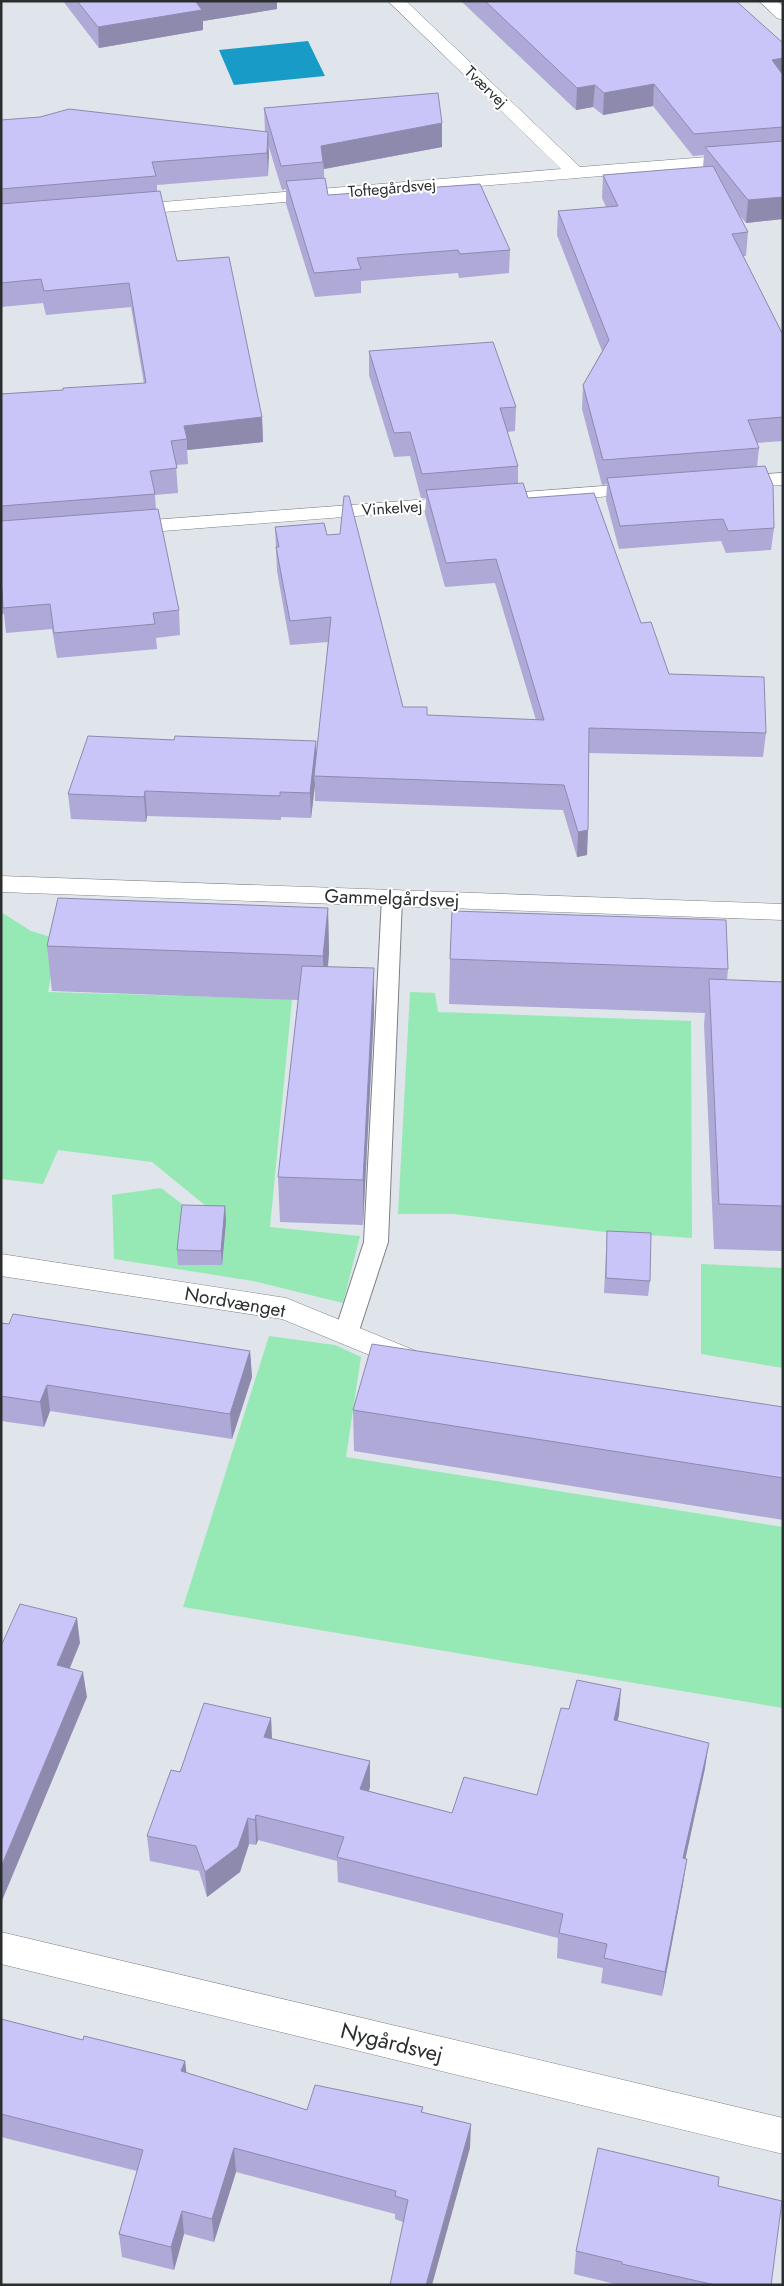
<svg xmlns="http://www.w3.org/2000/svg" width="784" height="2286" font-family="Jost,sans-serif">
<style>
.green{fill:#96e9b4}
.water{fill:#189cc7}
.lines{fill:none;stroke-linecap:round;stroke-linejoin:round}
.lane-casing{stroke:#7c8186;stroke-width:2}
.street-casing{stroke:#7c8186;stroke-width:1}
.secondary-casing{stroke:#7c8186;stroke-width:1}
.lane{fill:#fff;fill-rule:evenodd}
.street{fill:#fff;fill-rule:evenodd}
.secondary{fill:#fff;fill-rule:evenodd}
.wall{fill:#aea9d6}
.shaded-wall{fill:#8d8aae}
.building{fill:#cac5f9;stroke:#8d8aae}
.labels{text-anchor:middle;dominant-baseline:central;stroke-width:4;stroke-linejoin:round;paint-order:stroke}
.far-street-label{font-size:16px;fill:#2b2e2f;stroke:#fff}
.street-label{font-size:19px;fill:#2b2e2f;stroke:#fff}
.near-street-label{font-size:22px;fill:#2b2e2f;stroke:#fff}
</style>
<rect width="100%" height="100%" fill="#dfe5ea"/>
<g class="green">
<polygon points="1,912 31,931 51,937 57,944 48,992 292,999 270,1227 360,1236 343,1303 253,1281 114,1259 112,1195 161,1188 190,1210 206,1206 152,1162 58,1150 43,1184 1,1179"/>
<polygon points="410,992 435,993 438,1012 691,1021 692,1238 605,1232 453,1214 398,1214"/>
<polygon points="701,1264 783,1268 783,1368 701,1354"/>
<polygon points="269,1336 335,1345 361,1357 346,1457 783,1527 783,1708 183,1607"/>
</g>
<polygon class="water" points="308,41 325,76 234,85 219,50"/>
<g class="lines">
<defs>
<polygon id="lane" points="392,891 399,893 402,898 388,1242 358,1334 354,1340 346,1343 338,1340 334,1334 364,1242 382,898 385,893"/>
<g id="street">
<polygon points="388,1 406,1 580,167 783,151 783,161 127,215 121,214 118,210 121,206 127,205 561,169"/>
<polygon points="783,473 783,485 733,488 726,486 723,482 726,478 733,476"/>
<polygon points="643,483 650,485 654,489 650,493 125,534 117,533 114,528 117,523 125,522"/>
<polygon points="1,876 783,904 783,920 1,892"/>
<polygon points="1,1254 286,1298 416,1351 421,1359 416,1367 406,1370 282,1319 1,1276"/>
<polygon points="1,1932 783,2118 783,2154 1,1964"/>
</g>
<polygon id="secondary" points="759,1 777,1 783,6 783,20 777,18"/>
</defs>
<use href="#lane" class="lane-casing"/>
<use href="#street" class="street-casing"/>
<use href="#secondary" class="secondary-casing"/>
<use href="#lane" class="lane"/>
<use href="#street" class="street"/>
<use href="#secondary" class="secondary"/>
</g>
<g class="wall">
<polygon points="63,1 277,1 277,9 203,21 203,30 99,48"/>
<polygon points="461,1 736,1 783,43 783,219 746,223 738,214 748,232 746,256 743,256 783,335 783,441 757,443 759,448 757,467 774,528 771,550 726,553 721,541 619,549 606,500 607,484 602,485 582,409 583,385 602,351 557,235 558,211 606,207 602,198 603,175 703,167 704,155 693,156 653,106 603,115 593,107 576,110"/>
<polygon points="264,108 442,123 442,147 324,169 324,178 328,195 510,250 509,273 459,278 458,273 361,281 361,293 315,297 286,204 286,189 282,190 268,144 268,176 157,185 157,192 177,261 262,417 263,442 187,450 188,464 176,465 178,493 155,495 156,509 179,610 180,635 156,638 157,649 57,658 52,629 6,633 4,614 1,614 1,394 63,390 144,384 131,307 46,315 43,303 1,307 1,120 265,132"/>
<polygon points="369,351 516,407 515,431 507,432 518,466 518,483 528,498 641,623 669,674 766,733 763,757 589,753 587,855 577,857 563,810 315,801 315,785 311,818 281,817 281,820 147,816 146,822 71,819 68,794 317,755 328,642 290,645 277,571 275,527 327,535 403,707 427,716 536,720 495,583 445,587 425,514 426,498 421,498 410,456 394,457 369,375"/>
<polygon points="328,908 329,953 328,967 374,1013 363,1225 280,1222 278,1177 298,1000 52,991 47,946"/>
<polygon points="450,959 728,969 727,980 783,982 783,1251 714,1249 704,1024 705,1013 449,1004"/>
<polygon points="225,1206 226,1221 222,1265 178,1265 177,1250"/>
<polygon points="607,1231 650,1281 648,1296 604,1293"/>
<polygon points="1,1323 250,1351 252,1377 232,1439 50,1411 44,1427 1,1421"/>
<polygon points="783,1407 783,1520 354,1451 353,1410"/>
<polygon points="569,1709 619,1715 617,1721 705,1768 685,1859 683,1884 662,1996 601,1983 603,1968 557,1958 558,1938 338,1882 337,1861 258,1840 256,1845 249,1844 240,1872 207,1897 199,1871 150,1861 147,1836 180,1772 271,1718 272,1739 370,1787 369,1791 452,1813 537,1795"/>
<polygon points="1,2019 83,2040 185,2061 186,2073 307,2110 423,2107 422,2113 470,2148 403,2222 395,2219 395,2214 236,2172 214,2242 184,2234 174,2270 122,2257 119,2234 137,2171 1,2137"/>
<polygon points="718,2186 771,2285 619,2285 574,2274 576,2251"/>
</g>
<g class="shaded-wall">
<polygon points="201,1 277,1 277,9 203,21 203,30 99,48 98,27"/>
<polygon points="783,58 783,80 772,60"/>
<polygon points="654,84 653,106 603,115 604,93"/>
<polygon points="595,85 593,107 576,110 577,88"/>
<polygon points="442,123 442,147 324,169 321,146"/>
<polygon points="268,132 269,155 268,176 267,153"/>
<polygon points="783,197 783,219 746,223 748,200"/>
<polygon points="262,417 263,442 187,450 187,439 184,426"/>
<polygon points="316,741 317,765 314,776 315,785 311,818 310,793"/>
<polygon points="145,791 147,816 146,822 144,797"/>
<polygon points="588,830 587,855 577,857 578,832"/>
<polygon points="328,908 329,953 324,1001 323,956"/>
<polygon points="374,968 374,1013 363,1225 363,1180"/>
<polygon points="225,1206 226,1221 222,1265 221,1251"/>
<polygon points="250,1351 252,1377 232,1439 230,1414"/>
<polygon points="47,1385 50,1411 44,1427 40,1402"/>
<polygon points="77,1618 80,1643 61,1690 57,1665"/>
<polygon points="83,1672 87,1697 1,1903 1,1867"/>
<polygon points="621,1689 619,1715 611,1746 614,1720"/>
<polygon points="271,1718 272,1743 264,1737"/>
<polygon points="709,1743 705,1768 680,1884 683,1858"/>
<polygon points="370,1761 370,1787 361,1815 360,1789"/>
<polygon points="256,1815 258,1840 256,1845 255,1820"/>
<polygon points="248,1818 249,1844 240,1872 207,1897 205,1872"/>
<polygon points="687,1859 683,1884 662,1996 665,1972"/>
<polygon points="185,2061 188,2085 181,2071"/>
<polygon points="471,2124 470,2148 432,2285 426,2285"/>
<polygon points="234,2148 236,2172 214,2242 212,2219"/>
<polygon points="182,2211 184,2234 174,2270 171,2247"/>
</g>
<g class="building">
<polygon points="77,1 201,1 196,2 202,10 98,27"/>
<polygon points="485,1 736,1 783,43 783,58 772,60 783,75 783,127 694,134 654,84 604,93 595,85 577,88"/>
<polygon points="438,93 442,123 321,146 323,162 281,166 264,108"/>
<polygon points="69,109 268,132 267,153 152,162 156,176 1,189 1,120 40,117"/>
<polygon points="783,141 783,197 748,200 705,147"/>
<polygon points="713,166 748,232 732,234 783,335 783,417 748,420 759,448 603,460 583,385 609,340 558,211 618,206 603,175"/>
<polygon points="325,178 328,195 480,184 510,250 460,254 458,250 357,258 361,269 314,273 286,181"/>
<polygon points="160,191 177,261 229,257 262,417 184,426 187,439 171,441 177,468 150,471 155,494 1,506 1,394 63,390 63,388 146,383 129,283 44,291 41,279 1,283 1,204"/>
<polygon points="493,342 516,407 500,408 518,466 422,474 410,432 394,433 369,351"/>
<polygon points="765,466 773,485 774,528 728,531 723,519 620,526 607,478"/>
<polygon points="523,483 528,498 594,493 641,623 651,622 669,674 764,677 766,733 589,728 588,830 578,832 564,785 314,776 331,617 290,621 276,547 279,547 275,527 324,523 327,535 340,534 344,496 349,496 403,707 427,707 427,715 544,720 496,559 446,563 426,490"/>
<polygon points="158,509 179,610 153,613 155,624 54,633 50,604 3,608 2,589 1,589 1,521"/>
<polygon points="88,736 174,740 175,736 316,741 310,793 280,792 280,796 145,791 144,797 68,794"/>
<polygon points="58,898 328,908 323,956 47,946"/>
<polygon points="452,911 726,920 728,969 450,959"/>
<polygon points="302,966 374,968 363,1180 278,1177"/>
<polygon points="709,979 783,982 783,1206 719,1204"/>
<polygon points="182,1205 225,1206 221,1251 177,1250"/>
<polygon points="607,1231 651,1233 650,1281 606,1278"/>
<polygon points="13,1314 250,1351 230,1414 47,1385 40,1402 1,1396 1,1323 9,1324"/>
<polygon points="372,1344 783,1407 783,1478 353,1410"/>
<polygon points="20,1604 77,1618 57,1665 83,1672 1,1867 1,1646"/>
<polygon points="577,1680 621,1689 614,1720 709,1743 683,1858 687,1859 665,1972 604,1958 607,1944 559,1933 563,1914 337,1857 344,1837 256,1815 255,1820 248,1818 238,1847 205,1872 196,1846 147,1836 171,1770 180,1772 204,1703 271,1718 264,1737 370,1761 360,1789 452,1813 464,1777 537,1795 561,1708 569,1709"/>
<polygon points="1,2019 83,2040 84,2036 185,2061 181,2071 307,2110 315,2085 423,2107 421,2112 471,2124 426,2285 390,2285 408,2200 395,2196 396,2191 234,2148 212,2219 182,2211 171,2247 119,2234 143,2150 1,2114"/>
<polygon points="598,2148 719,2177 718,2186 782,2201 771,2285 715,2285 622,2264 622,2262 576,2251"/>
</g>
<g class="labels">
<g class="far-street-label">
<text transform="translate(486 87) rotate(44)">Tværvej</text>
<text transform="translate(392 188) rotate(-5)">Toftegårdsvej</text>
<text transform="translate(392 508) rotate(-4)">Vinkelvej</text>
</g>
<g class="street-label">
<text transform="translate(392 898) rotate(2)">Gammelgårdsvej</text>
<text transform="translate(235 1302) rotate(10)">Nordvænget</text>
</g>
<g class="near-street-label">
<text transform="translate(392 2042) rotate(14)">Nygårdsvej</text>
</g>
</g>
<rect width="784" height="2286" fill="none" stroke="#2b2e2f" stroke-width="5"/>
</svg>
